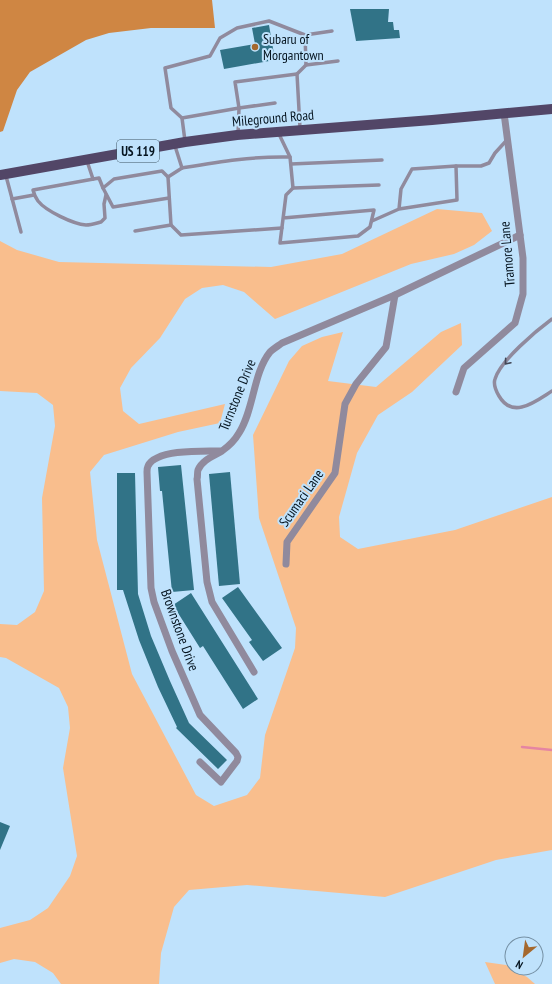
<svg xmlns="http://www.w3.org/2000/svg" width="552" height="984" font-family="'PT Sans Narrow',sans-serif">
<style>
.green{fill:#f9be8d}
.forest{fill:#cf8643}
.lines{fill:none;stroke-linecap:round;stroke-linejoin:round}
.stream{stroke:#e585a2;stroke-width:2.5}
.building{fill:#317387}
.lane{stroke:#908a9d;stroke-width:3.5}
.street{stroke:#908a9d;stroke-width:7}
.primary{stroke:#524667;stroke-width:10}
.oneway{stroke:#444958}
.poi-dot{fill:#a5682d;stroke:#bfe2fc;stroke-width:1.5}
.labels{text-anchor:middle;dominant-baseline:central;stroke-width:4;stroke-linejoin:round;paint-order:stroke}
.shield{fill:#bfe2fc;stroke:#3d5261;stroke-width:1}
.shield-label{font-size:13px;font-weight:bold;fill:#05141f}
.poi-label{font-size:14px;fill:#05141f;stroke:#bfe2fc;text-anchor:start}
.street-label{font-size:14px;fill:#05141f;stroke:#bfe2fc}
</style>
<rect width="100%" height="100%" fill="#bfe2fc"/>
<g class="green">
<polygon points="437,209 482,213 492,231 474,245 454,254 411,264 275,319 244,292 223,285 202,288 185,299 160,338 131,368 120,388 123,411 139,424 225,404 220,423 178,432 104,455 90,472 97,540 132,674 196,795 214,806 247,795 260,778 265,735 295,648 296,628 259,518 253,435 289,361 302,346 322,337 343,332 328,381 376,387 441,332 461,323 462,345 412,392 378,415 357,453 339,517 340,537 358,549 455,530 552,497 552,850 496,860 385,897 247,885 189,890 174,907 161,953 159,984 61,984 53,973 35,962 14,959 0,963 0,928 30,920 48,908 70,876 77,856 63,768 70,728 68,707 59,688 6,658 0,657 0,624 17,625 35,612 44,591 42,498 55,426 53,405 37,393 0,391 0,241 17,250 59,262 271,267 342,254"/>
<polygon points="485,962 506,965 527,977 535,984 495,984"/>
</g>
<polygon class="forest" points="0,0 212,0 215,28 151,28 109,33 86,40 30,72 17,90 3,131 0,132"/>
<g class="lines">
<polyline class="stream" points="522,747 552,750"/>
</g>
<g class="building">
<polygon points="350,9 389,9 388,22 393,22 394,30 399,30 400,38 356,41"/>
<polygon points="269,25 275,60 224,69 220,50 255,44 252,28"/>
<polygon points="181,465 194,590 172,592 162,491 160,491 158,467"/>
<polygon points="230,472 240,584 219,586 209,474"/>
<polygon points="117,473 135,473 138,594 151,636 170,681 189,723 227,760 218,769 176,728 177,727 158,687 139,640 123,590 117,590"/>
<polygon points="238,587 282,648 263,661 249,642 252,640 222,598"/>
<polygon points="191,593 258,699 243,709 203,646 200,648 173,605"/>
<polygon points="0,822 10,826 0,850"/>
</g>
<g class="lines">
<g class="lane">
<polyline points="306,65 305,35 332,31"/>
<polyline points="297,74 306,65 338,61"/>
<polyline points="182,118 171,108 165,68 210,56 220,38 237,28 269,21 305,35"/>
<polyline points="278,132 290,157 293,188 379,185"/>
<polyline points="238,134 239,108 235,82 297,74 300,128"/>
<polyline points="185,141 182,118 239,108 275,103"/>
<polyline points="175,146 182,168 168,177 171,225 181,235 282,228"/>
<polyline points="87,161 93,179"/>
<polyline points="291,164 382,160"/>
<polyline points="456,166 481,166 489,163 495,153 506,141"/>
<path d="M182 168C218 162 253 156 290 157"/>
<polyline points="6,176 21,232"/>
<polyline points="168,177 162,171 114,179 103,188 113,207 169,198"/>
<path d="M103 188 99 178 33 190C34 194 35 197 38 201 46 211 73 224 86 225 91 225 97 223 101 222L105 218 104 204 106 195"/>
<polyline points="12,199 34,195"/>
<polyline points="283,218 374,210 370,227 358,236 280,243 286,195 293,188"/>
<polyline points="372,221 399,209 401,189 412,169 456,166 457,200 399,209"/>
<polyline points="135,231 171,225"/>
<path d="M552 319C537 330 500 361 495 379 493 385 496 391 499 396 513 420 536 401 552 391"/>
</g>
<g class="street">
<polyline points="456,392 464,368 515,323 523,294 523,258 504,113"/>
<polyline points="286,564 287,542 335,473 345,404 356,384 386,347 395,295"/>
<path d="M254 672 212 602 207 582 197 479C198 476 197 473 198 470 202 460 214 456 222 451 229 446 235 440 239 433 254 410 253 373 270 352 273 349 278 346 282 343L395 295 520 235"/>
<path d="M200 762 221 782 237 761 238 757 236 753 200 715 172 651 154 602 151 588 147 472C147 470 147 468 148 466 156 449 204 451 220 451"/>
</g>
<polyline class="primary" points="0,175 185,142 237,135 432,120 552,109"/>
</g>
<defs><path id="oneway-chevron" d="M-2-3.5L2.5 0L-2 3.5" fill="none" stroke-width="1.6" stroke-linecap="round" stroke-linejoin="round"/></defs>
<use class="oneway" href="#oneway-chevron" transform="translate(507 362) rotate(131)"/>
<circle class="poi-dot" cx="255" cy="47" r="4"/>
<g class="labels">
<rect class="shield" x="117" y="140" width="42" height="22" rx="3"/>
<g class="shield-label">
<text x="138" y="151">US 119</text>
</g>
<g class="poi-label">
<text x="263" y="39">Subaru of<tspan x="263" dy="16">Morgantown</tspan></text>
</g>
<g class="street-label">
<text transform="translate(273 118) rotate(-5)">Mileground Road</text>
<text transform="translate(507 254) rotate(-95)">Tramore Lane</text>
<text transform="translate(237 395) rotate(-68)">Turnstone Drive</text>
<text transform="translate(301 498) rotate(-55)">Scumaci Lane</text>
<text transform="translate(180 630) rotate(70)">Brownstone Drive</text>
</g>
</g>
<g transform="translate(524 956) rotate(209)"><circle r="19" fill="#bfe2fc" stroke="#7590a4"/>
<path d="M0-3L7 15L0 10L-7 15Z" fill="#a5682d"/>
<text y="-6" font-size="11" font-weight="bold" text-anchor="middle" fill="#05141f">N</text>
</g>
</svg>
